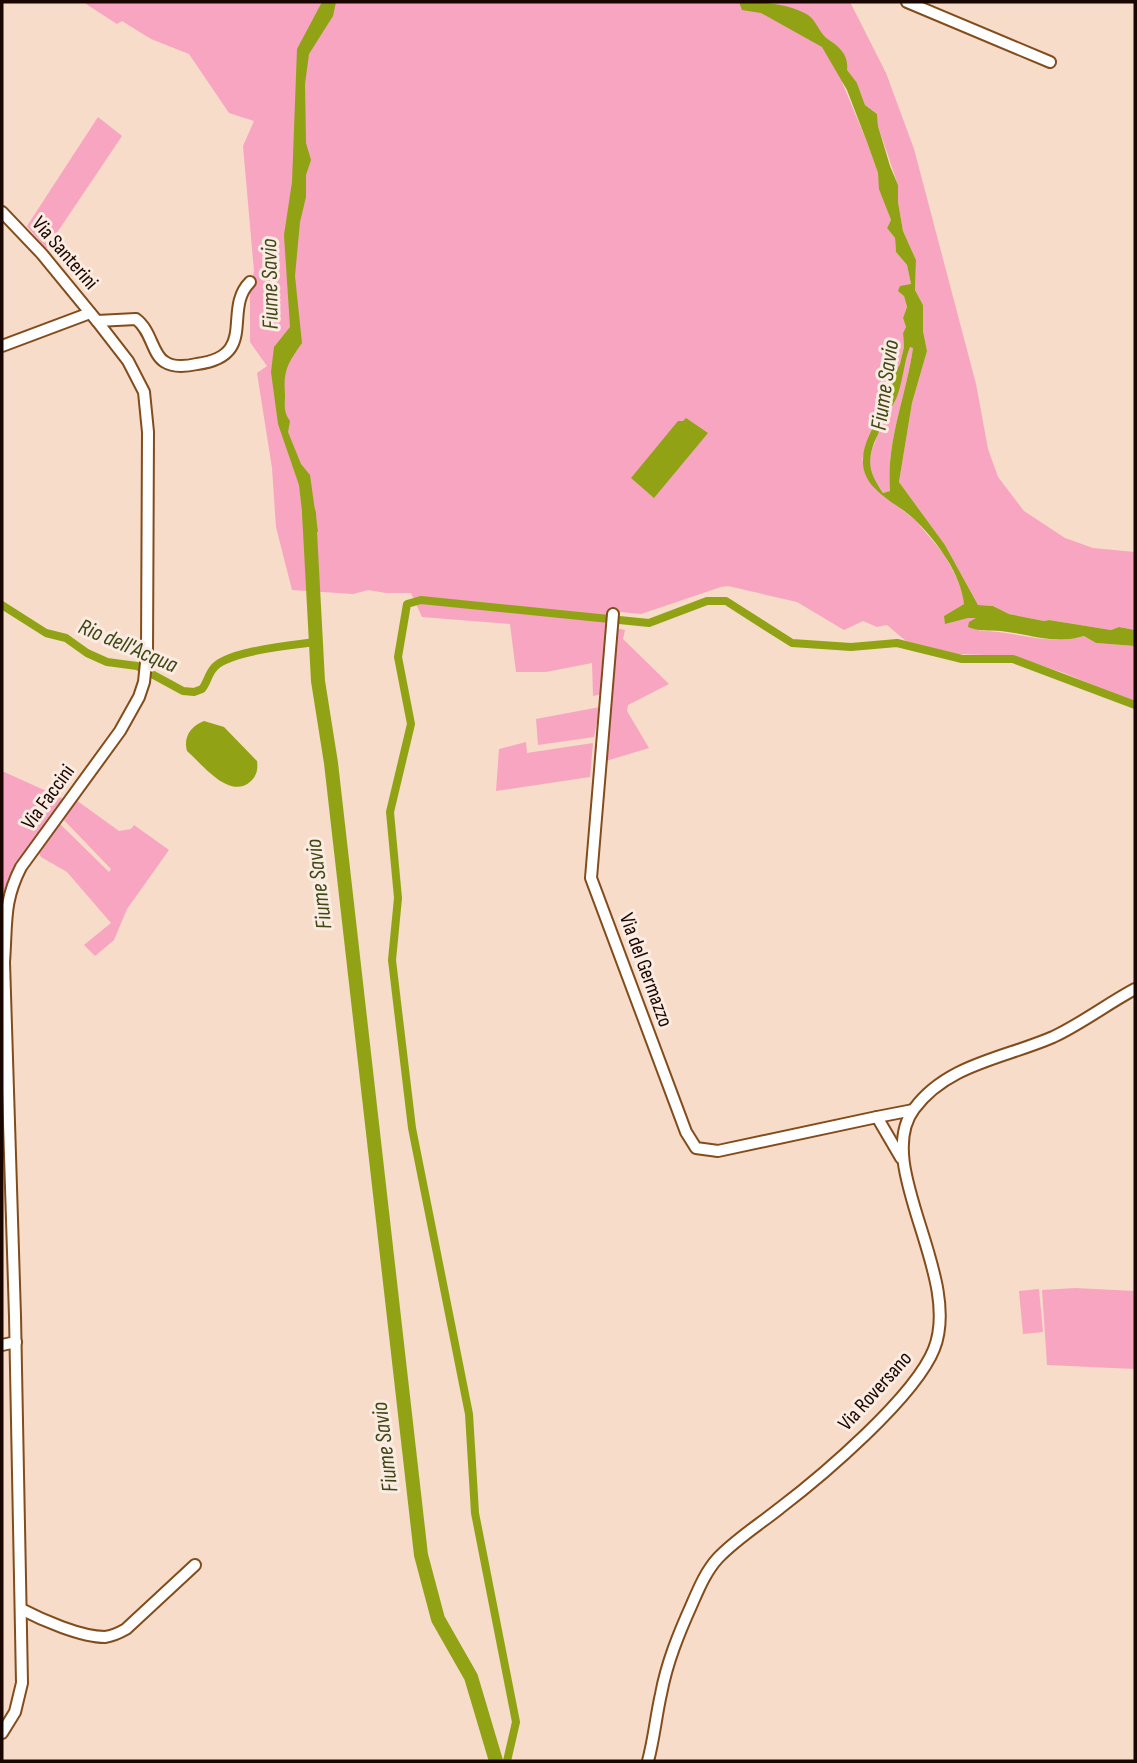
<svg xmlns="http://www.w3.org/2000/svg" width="1137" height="1763" font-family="'Sofia Sans Condensed',sans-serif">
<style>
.green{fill:#f7a5c1}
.water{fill:#91a314;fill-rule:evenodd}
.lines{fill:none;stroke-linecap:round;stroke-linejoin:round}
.canal{stroke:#91a314;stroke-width:8}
.river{stroke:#91a314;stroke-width:14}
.minor-casing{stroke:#834c1b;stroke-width:14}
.minor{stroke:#fff;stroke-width:10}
.labels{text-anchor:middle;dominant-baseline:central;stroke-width:6;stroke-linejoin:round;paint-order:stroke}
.street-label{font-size:21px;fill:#1a0600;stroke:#faece2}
.water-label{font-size:23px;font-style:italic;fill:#3f4714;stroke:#faece2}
</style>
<rect width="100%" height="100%" fill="#f6dcc9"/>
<g class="green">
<path d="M87 2H850L886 73 914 149 976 384 988 449 998 477 1024 511 1065 538 1093 548 1135 552V630L1119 627 1111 630 1049 620 1044 621 1009 614 993 606 978 605 945 545 899 482 912 403 927 351 923 331V305L915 290 916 260 903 231 898 202V185L878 126 877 114 865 105 857 83 842 82 867 142 878 173 880 189 891 220 887 228 895 238 896 252 907 265 911 284 904 296 907 307 903 318 906 327 903 333 904 347 900 364 894 375 889 404 885 412 880 414 862 459 874 488 915 520 944 554 963 590 964 604 944 616 979 618V631C1013 630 1050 647 1084 636L1096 643 1135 646V702L1064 673 1013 656 957 654 906 641 887 625 877 627 863 621 844 630 797 602 728 586 721 587 641 614 610 611 607 626 625 630 623 639 669 684 628 705 627 711 649 748 606 761 607 693 593 696 592 663 546 672H516L510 624 422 617 411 593H386L368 590 353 594 292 590 276 527 272 468 257 373 267 366 250 342V292L254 271 243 146 254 121 229 113 189 54 151 39 122 21 117 24 86 4Z"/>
<polygon points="98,117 122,136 46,249 27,226"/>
<path d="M910 346 913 348C906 397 886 441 890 491L883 493C880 487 872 479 870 473 865 454 881 438 880 420L891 412Z"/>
<polygon points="600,707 594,737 538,745 536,719"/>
<polygon points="526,742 527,753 593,743 590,777 496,791 499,749"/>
<path d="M2 771 64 799C30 844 7 865 2 924Z"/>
<polygon points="76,800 119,831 131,829 134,825 169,850 127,909 114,940 95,956 84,945 111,923 67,872 41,857 38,851 59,823 109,872 111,869 62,818"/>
<polygon points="1075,1288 1135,1291 1135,1369 1047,1365 1042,1290"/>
<polygon points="1039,1289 1043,1332 1023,1334 1019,1291"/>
</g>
<g class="water">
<path d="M322 2H336L333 16 309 54 305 84 306 143 311 160 306 175V197L300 222 295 276 302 343C288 363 283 370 285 394 285 405 283 411 290 421L288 432 301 464 310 475 318 532 304 529 299 485 278 424 271 372 274 347 290 327 284 235 292 182 297 49Z"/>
<path d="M739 2C760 2 789 3 808 15 817 21 820 35 829 40 840 47 849 56 847 70L857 83 865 105 877 114 878 126 890 166 898 185V202L903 231 916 260 915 290 923 305V331L927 351 912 403 899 482 945 545 978 605 993 606 1009 614 1044 621 1049 620 1111 630 1119 627 1135 630V646L1096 643 1084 636C1056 645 1029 634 1001 631 989 630 980 632 968 627L969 622 976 618H968L945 624 944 616 964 604C961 574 938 543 917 522 898 502 861 491 863 459 863 443 874 427 880 413L885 412 889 404 894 375 900 364 904 347 903 333 906 327 903 318 907 307 904 296 898 291 900 286 911 284 907 265 896 252 895 238 887 228 891 220 879 189 878 173 867 142 847 90 822 47 761 13 742 10ZM910 347 913 348C906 397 886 441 890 491L883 493C871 475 866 465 874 443 878 434 881 430 880 420 904 401 900 373 910 347Z"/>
<polygon points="686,418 708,433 654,498 631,478 678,421 683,421"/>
<path d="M204 721 224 727 257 761C258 769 257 775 251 781 230 801 202 764 187 751 183 737 191 726 204 721Z"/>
</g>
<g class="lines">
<g class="canal">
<path d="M2 605 46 633 66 638 87 653 107 662 137 666 183 691 194 692 202 689C207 683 208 675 213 669 225 651 294 645 316 642"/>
<polyline points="507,1761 516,1722 475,1513 469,1414 412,1128 392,960 398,898 390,812 411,724 398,657 407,604 421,600 649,623 707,601 726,601 792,643 851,647 897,643 962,659 1013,659 1135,705"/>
</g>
<polyline class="river" points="309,513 318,681 331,763 421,1555 438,1619 471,1677 496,1761"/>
<defs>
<g id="minor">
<polyline points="907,2 1050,62"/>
<path d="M2 212 42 254 97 321 128 361 144 392 148 432 147 653 144 682 139 697 120 731 21 867C3 902 7 923 4 962L15 1316 22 1683 15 1712 2 1733"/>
<path d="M97 321 136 319C152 331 152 355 165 362 174 368 188 366 197 364 259 356 222 310 250 282"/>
<polyline points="2,346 90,313"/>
<polyline points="613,614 591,878 686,1132 696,1148 718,1151 877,1117 901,1158"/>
<polyline points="877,1117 913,1110"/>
<polyline points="2,1345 16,1342"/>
<path d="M21 1609C42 1620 81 1637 105 1637 113 1636 119 1633 126 1629L195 1565"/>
<path d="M648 1761C654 1739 656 1716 661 1694 667 1662 679 1633 692 1604 699 1588 706 1571 718 1558 736 1539 760 1524 780 1508 822 1476 915 1397 934 1349 963 1276 872 1165 914 1109 947 1064 1005 1058 1053 1037 1081 1024 1107 1004 1135 989"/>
</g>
</defs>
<use href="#minor" class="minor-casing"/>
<use href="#minor" class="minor"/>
</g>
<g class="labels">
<g class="street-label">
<text transform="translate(65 253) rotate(49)">Via Santerini</text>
<text transform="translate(48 797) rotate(-54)">Via Faccini</text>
<text transform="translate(646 970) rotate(70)">Via del Germazzo</text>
<text transform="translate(875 1391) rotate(-48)">Via Roversano</text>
</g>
<g class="water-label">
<text transform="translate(270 284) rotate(-91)">Fiume Savio</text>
<text transform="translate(885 385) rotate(-82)">Fiume Savio</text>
<text transform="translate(128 646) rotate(23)">Rio dell'Acqua</text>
<text transform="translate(319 884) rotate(-97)">Fiume Savio</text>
<text transform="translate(385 1447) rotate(-97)">Fiume Savio</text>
</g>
</g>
<rect width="1137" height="1763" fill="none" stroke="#1a0600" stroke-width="7"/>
</svg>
